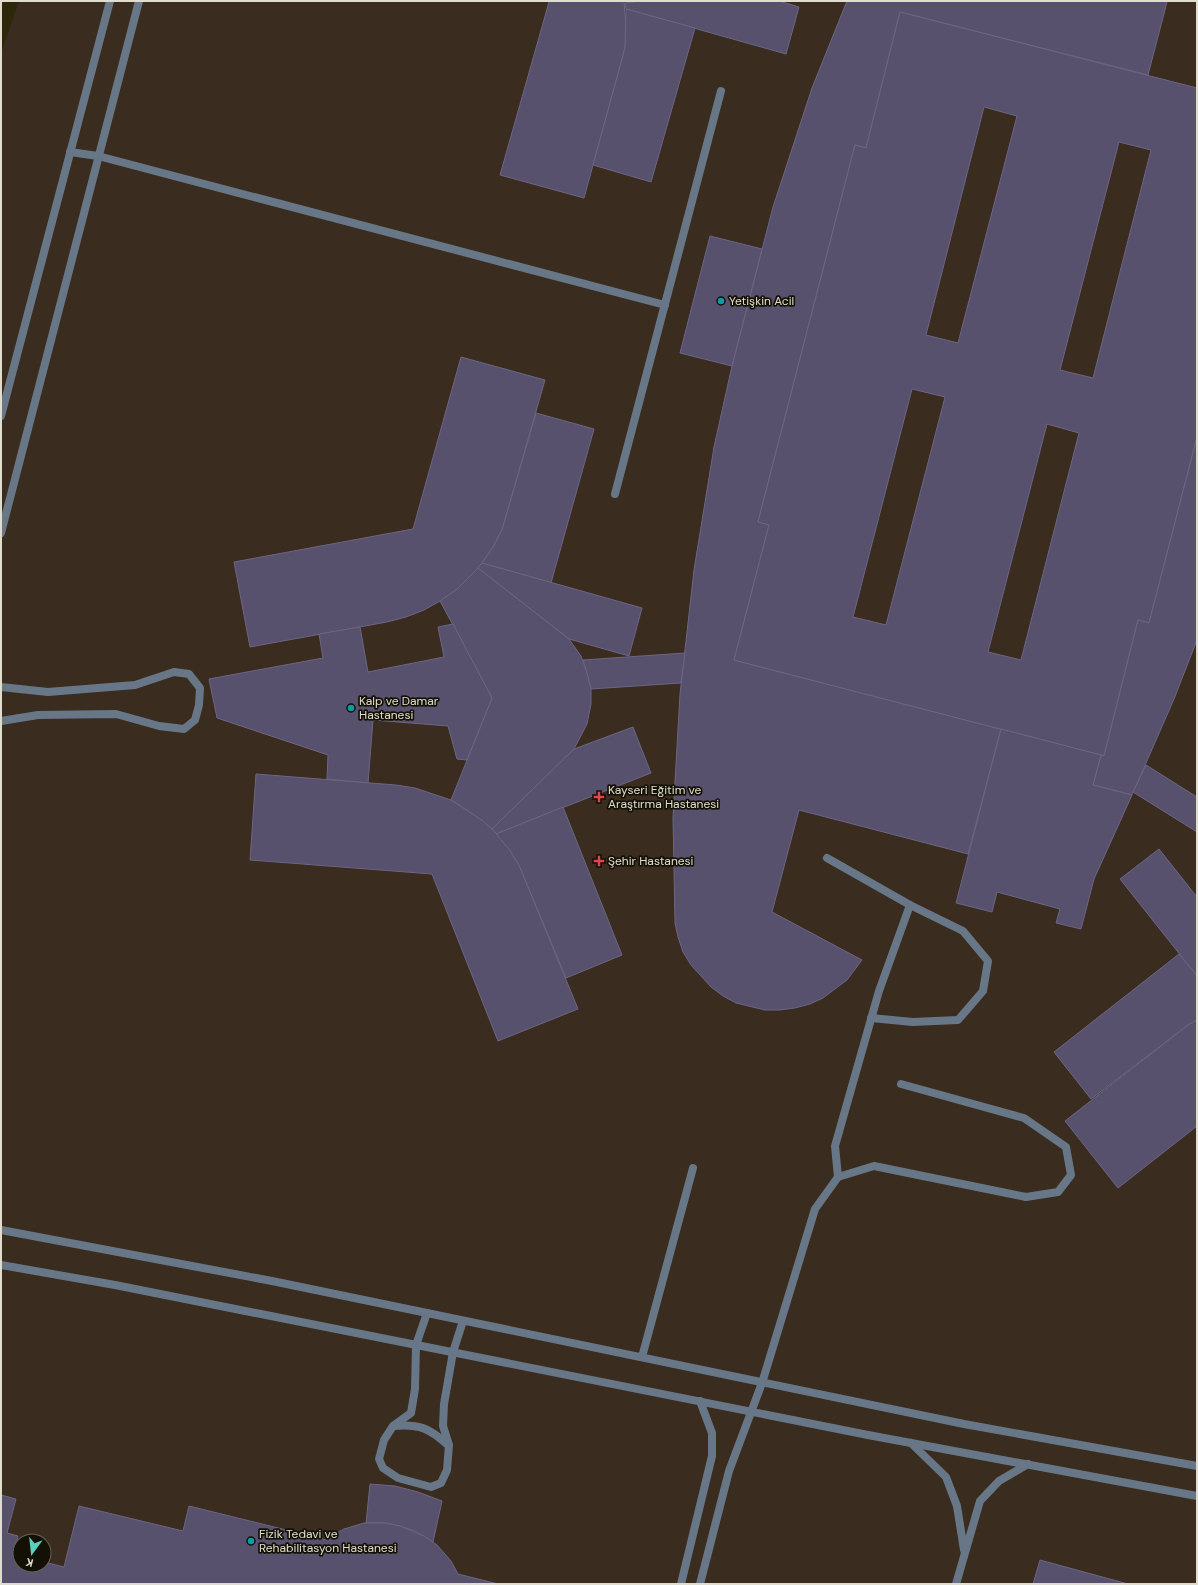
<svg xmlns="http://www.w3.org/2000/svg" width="1198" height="1585" font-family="'DM Sans',sans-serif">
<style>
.medical{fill:#3a2c1f;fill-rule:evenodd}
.building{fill:#57516e;stroke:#6c6684;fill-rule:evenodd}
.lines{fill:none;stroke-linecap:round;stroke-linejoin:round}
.service{stroke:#687787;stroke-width:8}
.culture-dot{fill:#0f9aa8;stroke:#131105;stroke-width:1.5}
.health-dot{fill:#e0444e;stroke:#131105;stroke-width:1.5}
.labels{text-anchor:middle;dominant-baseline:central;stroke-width:3.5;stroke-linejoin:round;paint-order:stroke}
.poi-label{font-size:12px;fill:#e1ddcc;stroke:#131105;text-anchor:start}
</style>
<rect width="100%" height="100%" fill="#2e280a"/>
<path class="medical" d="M19 1H1197V1584H1V53ZM20 1541H44V1565H20Z"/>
<g class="building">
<polygon points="548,1 624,1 626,28 625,48 584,198 500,175 549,2"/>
<polygon points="640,1 779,1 799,7 786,54 626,9 625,3"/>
<polygon points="847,1 1162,1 1167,2 1148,75 900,12 866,148 855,145 758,522 769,525 734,660 1001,729 968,854 799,810 772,912 862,960 847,980 823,998 810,1004 795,1008 780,1010 765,1010 736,1003 723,996 711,987 691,965 683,952 678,937 675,923 673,818 680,694 694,570 714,447 732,366 773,207 812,88"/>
<polygon points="626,9 695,28 651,182 593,165 625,48"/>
<path d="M900 12 1197 88V437L1149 623 1138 620 1104 756 734 660 769 525 758 522 855 145 866 148ZM984 107 1017 116 958 343 926 335ZM1119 142 1151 150 1093 378 1060 370ZM912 389 945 397 886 625 853 617ZM1047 424 1079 433 1021 660 988 652Z"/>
<polygon points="710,236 762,249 732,366 680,353"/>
<polygon points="461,357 545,380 502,530 493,547 482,563 470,577 456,590 440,601 424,610 406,617 387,622 250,647 234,562 413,529"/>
<polygon points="536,413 594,429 551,583 482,563 493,547 502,530"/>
<polygon points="1197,437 1197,640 1174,699 1132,795 1093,785 1101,755 1104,756 1138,620 1149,623"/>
<polygon points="482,563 642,608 629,656 569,639 478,568"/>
<polygon points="478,568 569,639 581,656 588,676 591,689 591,704 587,724 574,749 492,829 467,810 451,800 492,698 440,601 456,590"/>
<polygon points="453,624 492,698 467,760 457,759 448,726 373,720 368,783 327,779 328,755 217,718 209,679 323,658 319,634 360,627 368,672 444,657 438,627"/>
<polygon points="685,653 681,683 591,689 588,676 583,660"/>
<polygon points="633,727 651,773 496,834 492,829 574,749"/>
<polygon points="1001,729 1101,755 1093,785 1132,795 1094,879 1081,929 1056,923 1060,909 997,892 992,912 956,903"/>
<polygon points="1146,765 1197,797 1197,832 1133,792"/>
<polygon points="256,774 396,785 415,788 451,800 483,821 497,834 509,849 519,865 578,1009 498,1041 432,874 250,860"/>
<polygon points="563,807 622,955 566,978 519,865 509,849 496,834"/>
<polygon points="1159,849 1197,897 1197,976 1120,879"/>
<polygon points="1179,954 1197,976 1197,1020 1188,1025 1091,1099 1054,1052"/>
<polygon points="1197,1020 1197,1126 1118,1188 1065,1121 1188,1025"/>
<polygon points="370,1484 395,1486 418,1492 442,1501 433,1542 415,1531 400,1526 385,1523 366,1523"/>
<polygon points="1,1495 16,1499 7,1533 18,1536 14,1555 20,1557 20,1565 44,1565 44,1562 64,1567 79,1506 183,1531 189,1506 327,1540 331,1536 344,1529 364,1523 385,1523 400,1526 424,1536 437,1545 451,1561 458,1574 498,1584 1,1584"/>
<polygon points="1040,1560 1128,1584 1033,1584"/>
</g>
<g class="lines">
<g class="service">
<polyline points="70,152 98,156 665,305"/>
<polyline points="1,416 110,1"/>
<polyline points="615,494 721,91"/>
<polyline points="1,533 139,1"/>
<polyline points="1,687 48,692 135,685 174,672 189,674 200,688 199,705 195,720 184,729 159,726 116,714 38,715 1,721"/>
<polyline points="827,858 910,905 963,931 988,961 983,991 958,1020 913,1022 871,1018"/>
<polyline points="838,1177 835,1146 879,991 910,905"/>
<polyline points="1,1230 272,1281 964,1424 1197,1466"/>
<polyline points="1,1265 115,1285 868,1435 1197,1496"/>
<polyline points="427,1313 416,1345 415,1389 411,1413 393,1426 384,1440 379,1459 383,1468 398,1478 431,1487 441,1483 447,1470 449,1445 443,1426 444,1404 453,1352 463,1321"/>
<polyline points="642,1357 693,1168"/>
<path d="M394 1426C420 1424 429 1428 448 1445"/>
<polyline points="911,1443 946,1477 957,1506 964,1550"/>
<polyline points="681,1584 712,1456 712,1433 700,1401"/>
<polyline points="700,1584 729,1471 762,1383 815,1209 838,1177 874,1166 1026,1197 1058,1192 1071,1175 1066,1147 1024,1118 901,1084"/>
<polyline points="956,1584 980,1501 999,1481 1028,1464"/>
</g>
</g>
<g class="culture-dot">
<circle cx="721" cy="301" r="4"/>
<circle cx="351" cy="708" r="4"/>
<circle cx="251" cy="1541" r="4"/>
</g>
<g class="health-dot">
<path d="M597 791h4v4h4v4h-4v4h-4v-4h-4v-4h4z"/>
<path d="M597 855h4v4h4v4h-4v4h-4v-4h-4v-4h4z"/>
</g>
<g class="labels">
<g class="poi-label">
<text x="729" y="301">Yetişkin Acil</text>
<text x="359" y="701">Kalp ve Damar<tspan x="359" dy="14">Hastanesi</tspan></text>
<text x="608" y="790">Kayseri Eğitim ve<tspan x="608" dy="14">Araştırma Hastanesi</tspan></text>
<text x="608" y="861">Şehir Hastanesi</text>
<text x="259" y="1534">Fizik Tedavi ve<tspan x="259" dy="14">Rehabilitasyon Hastanesi</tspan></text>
</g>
</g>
<rect width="1198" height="1585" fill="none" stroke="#e1ddcc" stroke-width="4"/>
<g transform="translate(32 1553) rotate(195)"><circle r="19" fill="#131105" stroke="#656355"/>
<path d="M0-3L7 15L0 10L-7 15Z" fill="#5bcebc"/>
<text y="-6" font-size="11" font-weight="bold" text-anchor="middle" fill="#e1ddcc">K</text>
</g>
</svg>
